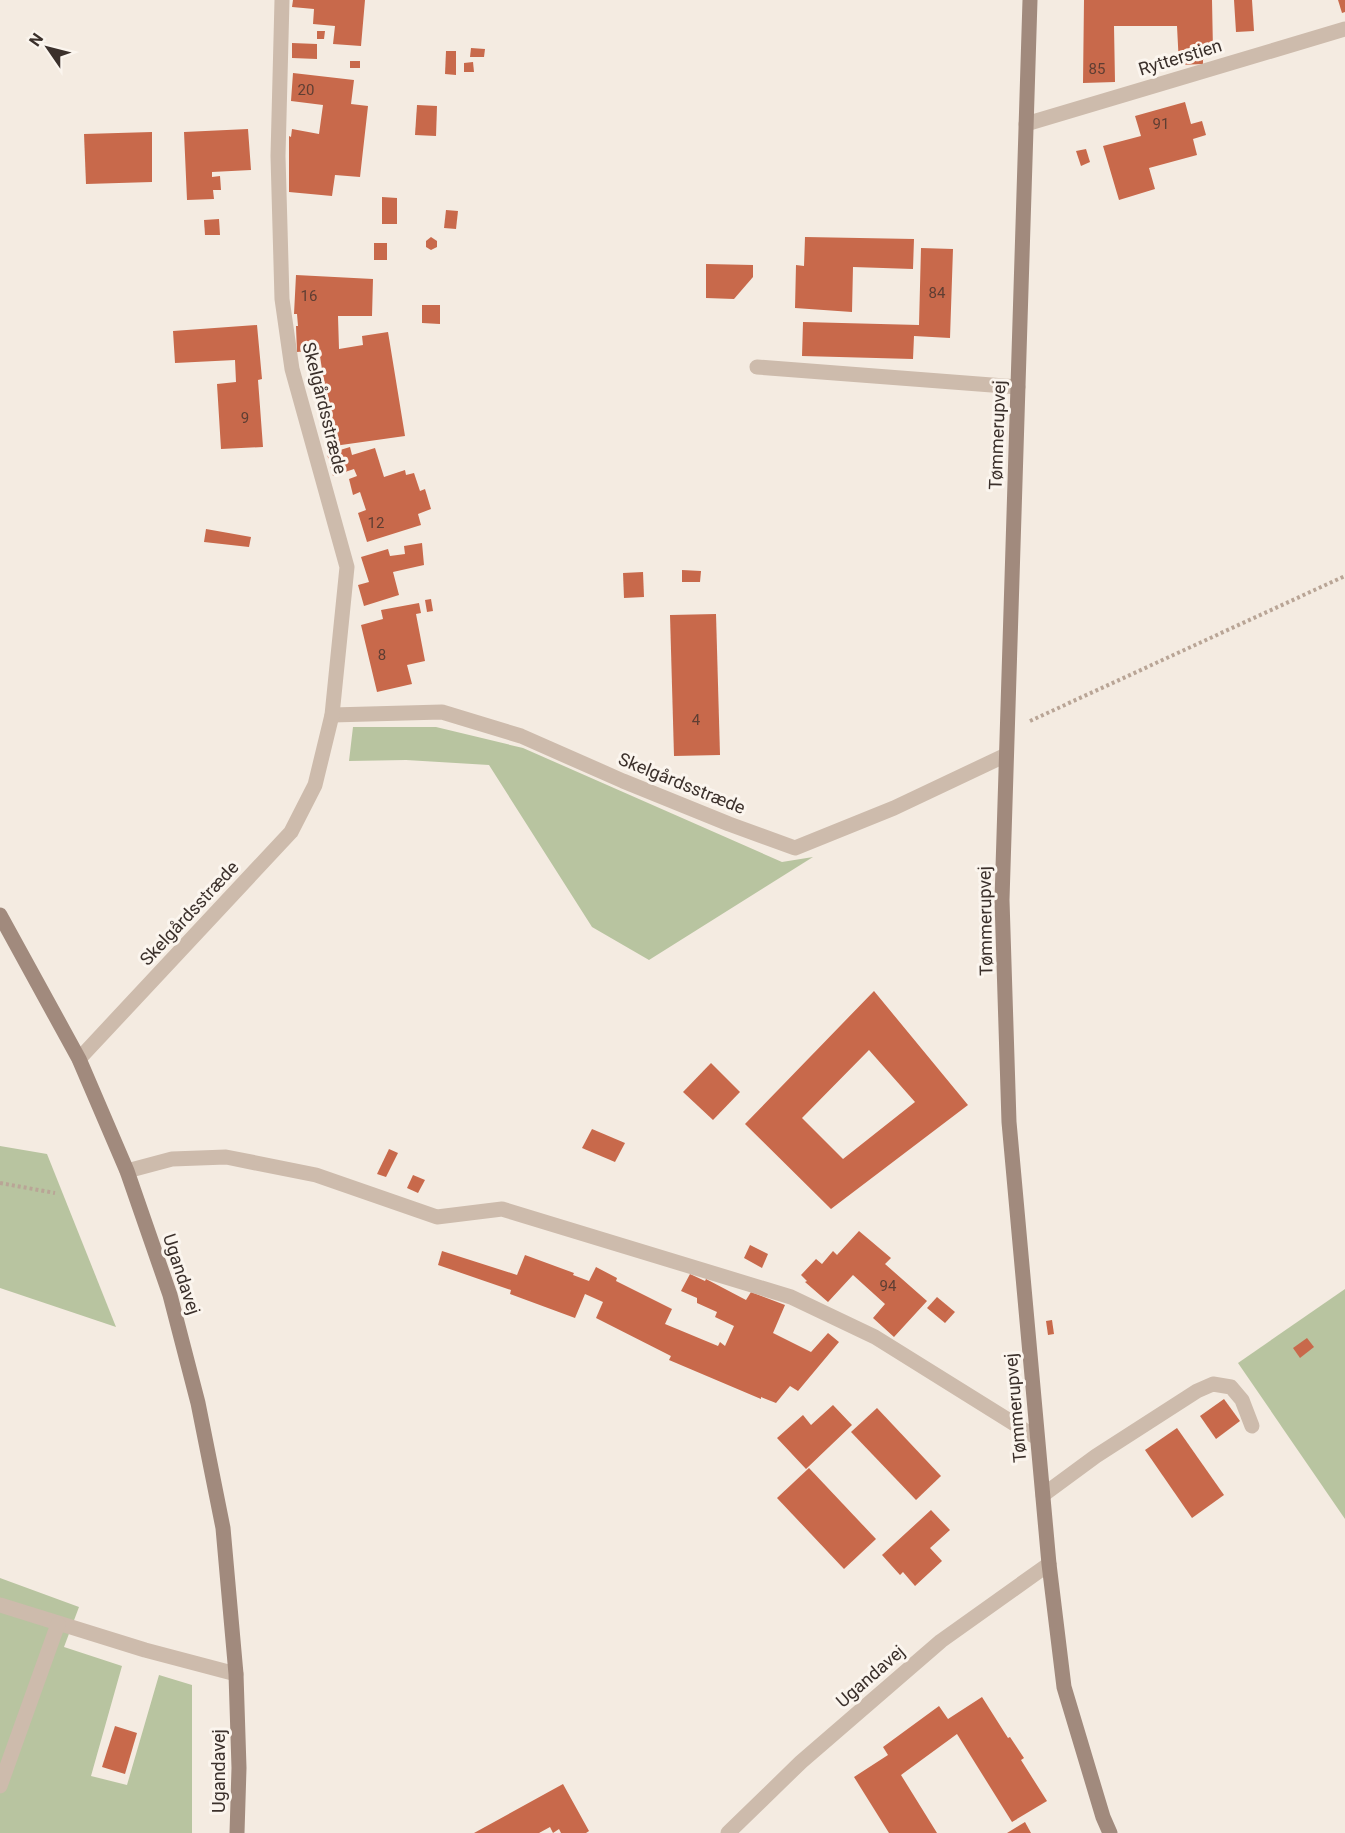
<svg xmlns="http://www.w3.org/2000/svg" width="1345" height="1833" font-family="Roboto,sans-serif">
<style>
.green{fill:#b8c4a0}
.building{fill:#c8694b;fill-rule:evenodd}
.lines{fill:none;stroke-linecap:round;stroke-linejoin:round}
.path{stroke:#b9a596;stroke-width:4;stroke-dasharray:3 3;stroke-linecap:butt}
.lane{stroke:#cdbbac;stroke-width:15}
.street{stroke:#cdbbac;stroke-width:15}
.secondary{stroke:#a18a7d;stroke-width:15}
.labels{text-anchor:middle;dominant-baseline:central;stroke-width:6;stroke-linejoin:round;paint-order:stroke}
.number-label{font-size:15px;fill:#5e3e33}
.street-label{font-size:18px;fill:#3b302b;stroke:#fbf5ee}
</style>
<rect width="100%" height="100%" fill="#f4ebe1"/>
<g class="green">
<polygon points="353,727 436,727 523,748 782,862 813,857 649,960 592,927 489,765 406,760 349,761"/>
<polygon points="0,1146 47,1154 116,1327 0,1288"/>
<polygon points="1345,1289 1345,1519 1238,1363"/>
<polygon points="0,1578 79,1607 64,1647 122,1666 91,1776 127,1785 159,1675 192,1685 192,1833 0,1833"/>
</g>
<g class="building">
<polygon points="293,0 365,0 361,46 333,44 335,26 313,24 314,9 292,7"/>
<polygon points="1084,0 1212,0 1213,51 1203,60 1203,64 1179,65 1177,26 1114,26 1115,82 1083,83"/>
<polygon points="1234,0 1252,0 1254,31 1236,32"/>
<polygon points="1338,0 1345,0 1345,12 1342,13"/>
<polygon points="317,31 325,31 324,39 317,39"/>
<polygon points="292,43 317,44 317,59 292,58"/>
<polygon points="471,48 485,49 484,57 470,57"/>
<polygon points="446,51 456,51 456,75 445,74"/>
<rect x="350" y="61" width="10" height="7"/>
<polygon points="473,62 474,72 464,72 464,63"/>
<polygon points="293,73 354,80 351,104 368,106 360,177 335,175 332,196 289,192 289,136 291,137 292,129 319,134 323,105 291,101"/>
<polygon points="1185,102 1191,124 1202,121 1206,135 1193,139 1197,155 1149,168 1155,189 1119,200 1103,146 1141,136 1135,116"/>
<polygon points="417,105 437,106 436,136 415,135"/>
<polygon points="248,129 251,170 212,172 212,177 220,176 221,190 213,190 214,199 187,200 184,132"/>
<polygon points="152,132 152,182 86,184 84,134"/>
<polygon points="1086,149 1090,162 1081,166 1076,151"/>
<polygon points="382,197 397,198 397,224 382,224"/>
<polygon points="446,210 458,211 456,229 444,228"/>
<polygon points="219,219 220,235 205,235 204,220"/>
<polygon points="431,237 437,241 437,247 431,250 426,247 426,241"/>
<polygon points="805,237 914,239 913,269 853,267 852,312 795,308 796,265 804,266"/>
<rect x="374" y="243" width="13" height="17"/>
<polygon points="921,248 953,249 950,338 914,336 913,359 802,356 803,322 919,325"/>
<polygon points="706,264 753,265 753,277 734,299 706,298"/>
<polygon points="296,275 373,279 372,316 338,316 339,349 363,345 362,336 388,332 405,436 334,446 319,350 297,352 296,326 298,326 297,314 294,314"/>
<polygon points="422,305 440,305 440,324 422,323"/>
<polygon points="257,325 262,379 258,380 263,447 221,449 217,384 236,382 235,360 175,363 173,331"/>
<polygon points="350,447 352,455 375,448 384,477 405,470 406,475 414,473 420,491 425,489 431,509 418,514 421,525 367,542 358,513 366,510 360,492 353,495 349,479 357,476 354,469 333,476 327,454"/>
<polygon points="206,529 251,537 249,547 204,542"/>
<polygon points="422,543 424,565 393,572 399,595 364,606 358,585 369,582 361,557 388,549 390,556 405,554 404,546"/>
<polygon points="682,570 701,571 700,582 682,582"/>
<polygon points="643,572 644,597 624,598 623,573"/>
<polygon points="431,599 433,611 427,612 425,600"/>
<polygon points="419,603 421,613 416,614 425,661 407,665 412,684 377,692 361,625 383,619 381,610"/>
<polygon points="716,614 720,755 674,756 670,615"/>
<path d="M874 991 968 1105 831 1209 745 1124ZM869 1050 915 1102 843 1159 802 1118Z"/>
<polygon points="711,1063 740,1092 713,1120 683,1092"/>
<polygon points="592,1129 625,1143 615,1162 582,1148"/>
<polygon points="389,1149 398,1153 386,1177 377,1174"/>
<polygon points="413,1175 425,1180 418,1193 407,1188"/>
<polygon points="859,1231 891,1258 885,1264 927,1301 894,1337 873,1318 885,1304 853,1275 828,1302 805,1282 807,1281 801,1275 816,1259 822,1264 833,1251 837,1255"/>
<polygon points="750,1245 768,1254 762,1268 744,1258"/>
<polygon points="442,1251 517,1275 525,1255 574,1273 573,1275 589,1281 596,1267 617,1278 616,1281 672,1309 665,1324 718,1346 720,1342 725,1346 734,1326 715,1317 717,1312 697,1303 697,1298 681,1291 690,1274 705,1281 706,1279 746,1300 751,1292 785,1305 773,1333 811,1352 828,1333 839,1342 798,1391 790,1386 776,1403 761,1397 761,1399 669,1360 671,1356 596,1318 603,1302 585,1294 575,1318 510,1294 511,1290 438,1265"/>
<polygon points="937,1297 955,1312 945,1323 927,1308"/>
<polygon points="1052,1320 1054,1334 1048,1335 1046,1321"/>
<polygon points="1307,1338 1314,1347 1300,1358 1293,1348"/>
<polygon points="1224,1399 1240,1421 1216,1439 1200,1416"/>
<polygon points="833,1405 852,1425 806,1469 777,1438 803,1415 811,1425"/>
<polygon points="877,1408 941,1476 916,1500 851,1432"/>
<polygon points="1177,1428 1224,1495 1192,1518 1145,1450"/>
<polygon points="809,1468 876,1539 844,1569 777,1498"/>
<polygon points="931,1510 950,1530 930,1548 942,1561 915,1586 903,1572 900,1575 882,1555"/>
<polygon points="982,1697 1008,1738 1010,1737 1024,1758 1021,1760 1047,1801 1012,1822 957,1734 901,1775 937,1833 889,1833 854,1777 888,1755 883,1747 939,1706 948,1719"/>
<polygon points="115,1726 137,1733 125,1774 102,1767"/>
<polygon points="563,1784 589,1831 586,1833 561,1833 559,1829 553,1833 550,1827 539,1833 474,1833"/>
<polygon points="1025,1822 1031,1833 1007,1833"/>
</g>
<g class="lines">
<g class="path">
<polyline points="1030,721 1345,576"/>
<polyline points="0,1183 55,1193"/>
</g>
<g class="lane">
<polyline points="757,367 1018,387"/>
<polyline points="127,1171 172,1159 226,1157 316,1175 437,1217 502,1209 791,1297 875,1337 1037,1438"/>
<polyline points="1043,1495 1096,1456 1197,1391 1213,1384 1231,1387 1242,1400 1252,1426"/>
<polyline points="0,1605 145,1650 236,1674"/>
<polyline points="0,1786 58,1624"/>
</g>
<g class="street">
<polyline points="1026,124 1345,29"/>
<polyline points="332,715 442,712 521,736 623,781 729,824 795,848 894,808 1006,755"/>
<polyline points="79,1059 291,832 315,785 332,715 347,567 292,369 282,299 278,156 282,0"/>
<polyline points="728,1833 801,1762 941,1641 1049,1564"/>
</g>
<g class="secondary">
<polyline points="1030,0 1002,900 1009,1122 1049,1564 1064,1687 1103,1817 1110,1833"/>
<polyline points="0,915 79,1059 127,1171 170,1295 198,1403 223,1528 236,1674 239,1768 237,1833"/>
</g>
</g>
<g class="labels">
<g class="number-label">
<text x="1097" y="69">85</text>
<text x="306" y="90">20</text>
<text x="1161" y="124">91</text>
<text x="937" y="293">84</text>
<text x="309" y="296">16</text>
<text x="245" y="418">9</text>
<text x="376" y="523">12</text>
<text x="382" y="655">8</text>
<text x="696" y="720">4</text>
<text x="888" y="1286">94</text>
</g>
<g class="street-label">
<text transform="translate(1180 57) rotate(-17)">Rytterstien</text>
<text transform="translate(325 408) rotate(76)">Skelgårdsstræde</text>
<text transform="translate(997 435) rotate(-88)">Tømmerupvej</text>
<text transform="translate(682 783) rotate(22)">Skelgårdsstræde</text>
<text transform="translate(189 913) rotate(-47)">Skelgårdsstræde</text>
<text transform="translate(985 921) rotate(-91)">Tømmerupvej</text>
<text transform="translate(182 1274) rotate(72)">Ugandavej</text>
<text transform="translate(1015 1408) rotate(-95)">Tømmerupvej</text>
<text transform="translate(870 1676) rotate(-41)">Ugandavej</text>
<text transform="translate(218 1771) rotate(-90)">Ugandavej</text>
</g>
</g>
<g transform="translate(48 48) rotate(305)" stroke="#fbf5ee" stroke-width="4.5" paint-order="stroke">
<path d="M0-4.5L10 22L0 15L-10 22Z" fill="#3b302b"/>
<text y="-9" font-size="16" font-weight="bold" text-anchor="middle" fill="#3b302b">N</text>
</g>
</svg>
